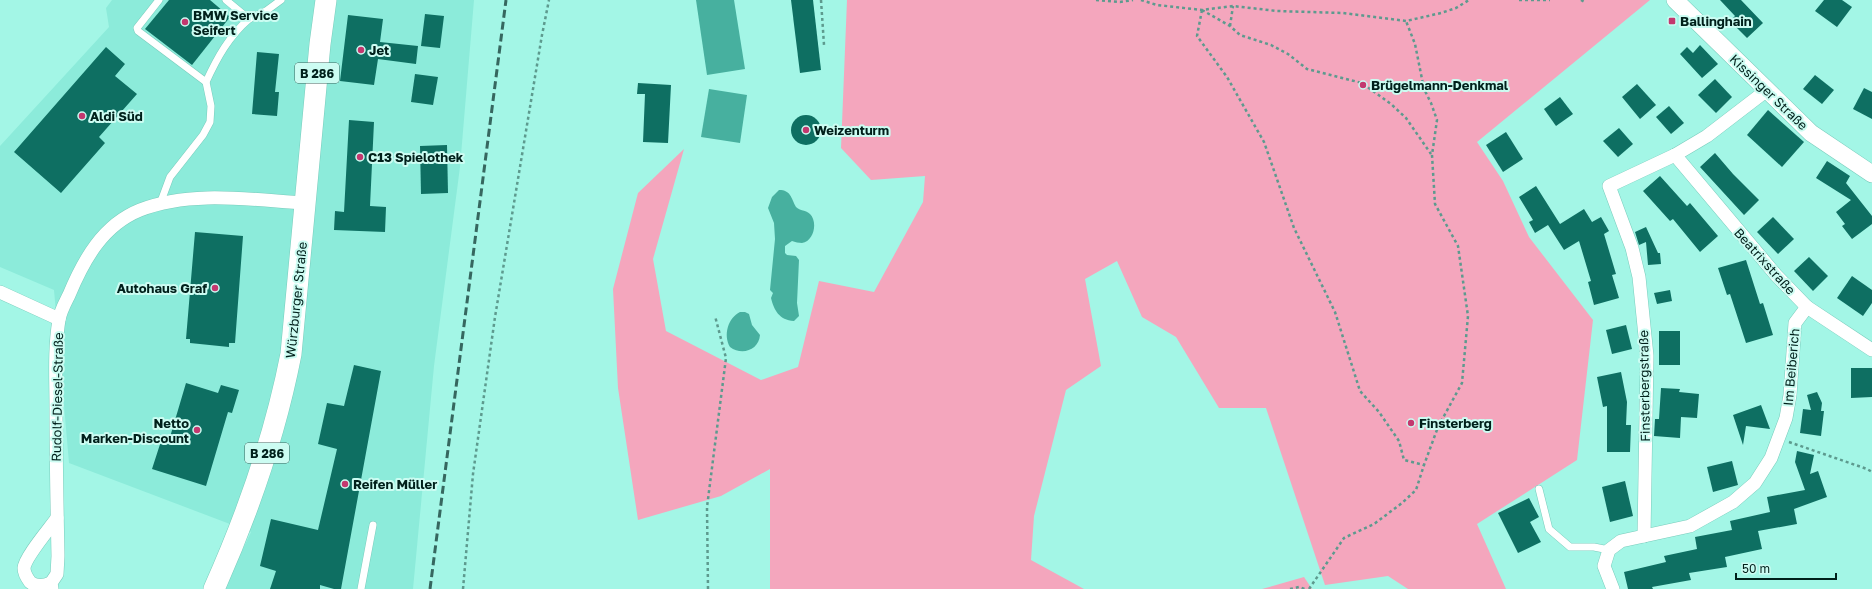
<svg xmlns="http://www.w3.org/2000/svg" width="1872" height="589" font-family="'Golos Text',sans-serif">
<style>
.built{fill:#8cebda}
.green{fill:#f4a6bd}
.water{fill:#47b09f}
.building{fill:#0e6f62}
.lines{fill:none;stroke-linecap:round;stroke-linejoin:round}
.service-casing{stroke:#79ccbc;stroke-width:8}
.minor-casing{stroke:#79ccbc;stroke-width:14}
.tertiary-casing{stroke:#79ccbc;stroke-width:18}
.primary-casing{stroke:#79ccbc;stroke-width:22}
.path{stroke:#5d9a8e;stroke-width:2.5;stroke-dasharray:3 3;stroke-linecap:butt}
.service{stroke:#fff;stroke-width:7}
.minor{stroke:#fff;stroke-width:13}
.tertiary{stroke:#fff;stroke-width:17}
.primary{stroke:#fff;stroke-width:21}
.rail{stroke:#36675f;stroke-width:3;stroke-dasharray:8 4;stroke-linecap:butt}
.poi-dot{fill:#c3386f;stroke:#ccfcf2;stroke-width:1.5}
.labels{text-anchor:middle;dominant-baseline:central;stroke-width:4;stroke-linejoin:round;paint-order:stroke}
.shield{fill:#ccfcf2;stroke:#3d625c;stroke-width:1}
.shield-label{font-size:12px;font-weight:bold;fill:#00201b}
.poi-label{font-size:13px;font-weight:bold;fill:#00201b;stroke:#ccfcf2;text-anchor:start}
.street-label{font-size:13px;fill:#00201b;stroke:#ccfcf2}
</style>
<rect width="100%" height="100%" fill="#a3f6e6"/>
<polygon class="built" points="112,0 474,0 460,167 434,366 413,589 224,589 251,532 69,463 54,290 0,267 0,146 109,27 106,8"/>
<g class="green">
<polygon points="847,0 1650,0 1477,142 1503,181 1529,237 1593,320 1577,460 1477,524 1506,589 1408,589 1388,576 1325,585 1266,408 1219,408 1176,337 1142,317 1117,261 1085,279 1101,366 1066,390 1034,516 1031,560 1084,589 770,589 770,469 721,496 638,520 618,388 613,289 638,193 684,149 653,259 666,331 761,380 798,367 819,281 874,292 923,202 925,176 871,180 841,148"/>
<polygon points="1304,577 1312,589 1262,589"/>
</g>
<g class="water">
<polygon points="696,0 734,0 745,69 707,75"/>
<polygon points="709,89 747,95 740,143 701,137"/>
<path d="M779 190C791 190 791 198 796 207 800 211 806 210 810 214 818 222 814 241 802 243 799 243 795 242 792 241L785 246V253L787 255 796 256 799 260 797 303 799 316 794 321C779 320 774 310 771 298L773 293 770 290 775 239 774 223 768 208 772 197Z"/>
<path d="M740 312H745L749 314 752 325 760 335C759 350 742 356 730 347 723 335 728 318 740 312Z"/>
</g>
<g class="building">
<polygon points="169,0 210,0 230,17 192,65 145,29"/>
<polygon points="791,0 813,0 821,70 800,73"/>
<polygon points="1720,0 1741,0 1763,23 1747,38 1730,21 1735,16"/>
<polygon points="1824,0 1842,0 1852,7 1837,27 1815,11"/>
<polygon points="425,14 444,16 440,48 421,46"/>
<polygon points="348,15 383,19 380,42 418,46 416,64 378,59 374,85 340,81"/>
<polygon points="1700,45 1718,64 1702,78 1680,54 1687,47 1693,53"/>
<polygon points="106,47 125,64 115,76 137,94 99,137 105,143 61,193 14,152"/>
<polygon points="257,52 279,54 275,92 279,92 277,116 252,114"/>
<polygon points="415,74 438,77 433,105 411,102"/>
<polygon points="1815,75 1834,90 1822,104 1803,89"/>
<polygon points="1715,79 1732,97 1716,113 1698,95"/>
<polygon points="638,83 671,85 668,143 643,142 645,94 637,94"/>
<polygon points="1637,84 1656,105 1640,119 1622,97"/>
<polygon points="1864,88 1872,92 1872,119 1853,109"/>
<polygon points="1560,97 1573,114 1556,126 1544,109"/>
<polygon points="1669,106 1684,123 1671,134 1656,117"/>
<polygon points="1768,110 1804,142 1782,167 1747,135"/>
<circle cx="806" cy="130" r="15"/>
<polygon points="349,120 374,122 370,206 386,207 385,232 334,230 335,211 344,212"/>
<polygon points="1619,128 1633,144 1618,157 1603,141"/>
<polygon points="1506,132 1523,159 1503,172 1486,145"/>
<polygon points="447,145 448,193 421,194 420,146"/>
<polygon points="1715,153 1733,174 1759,200 1744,215 1700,167"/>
<polygon points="1827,161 1850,176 1846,183 1872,216 1872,224 1852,239 1842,226 1845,224 1836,212 1851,200 1816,178"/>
<polygon points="1660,176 1687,206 1690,203 1718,236 1700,252 1673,219 1670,221 1643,191"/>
<polygon points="1536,186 1560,224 1584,209 1592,222 1601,217 1609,231 1604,234 1616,274 1612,275 1619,298 1594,305 1588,282 1591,281 1579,241 1564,250 1548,225 1535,233 1529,222 1533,220 1519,197"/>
<polygon points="1773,217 1794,239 1778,254 1757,232"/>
<polygon points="1646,227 1658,253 1660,253 1661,264 1648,265 1646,242 1639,245 1635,232"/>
<polygon points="195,232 243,236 235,343 229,343 229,347 190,343 190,339 186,339"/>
<polygon points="1809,257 1828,276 1813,291 1794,271"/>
<polygon points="1746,260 1760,304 1763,303 1773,335 1746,343 1730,294 1727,295 1718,268"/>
<polygon points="1852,276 1872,290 1872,303 1863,316 1837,298"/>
<polygon points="1670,290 1672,301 1657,304 1654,293"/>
<polygon points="1626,325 1632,349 1612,354 1606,330"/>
<rect x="1659" y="331" width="21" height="34"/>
<polygon points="354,365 381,371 341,589 334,589 320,585 320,589 270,589 276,571 260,566 271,519 318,530 337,449 318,444 327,403 344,406"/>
<polygon points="1851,368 1872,368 1872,397 1851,398"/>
<polygon points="1621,372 1627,402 1626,425 1631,425 1630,452 1607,452 1607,406 1603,407 1597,377"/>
<polygon points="186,383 218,393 221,385 239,390 232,413 228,412 206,486 152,469 163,435 170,437"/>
<polygon points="1661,388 1680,389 1679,392 1699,394 1697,418 1681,417 1680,438 1654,436 1655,419 1659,419"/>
<polygon points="1817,392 1822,403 1821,411 1824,411 1821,436 1800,433 1803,409 1811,410 1807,395"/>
<polygon points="1761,405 1770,429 1746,426 1743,445 1733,415"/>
<polygon points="1797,451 1814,455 1810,474 1818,471 1827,497 1794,509 1797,524 1758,531 1762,549 1725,557 1727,567 1689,573 1691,580 1652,587 1653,589 1628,589 1624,572 1666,562 1664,556 1697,549 1695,537 1732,530 1730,521 1770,512 1767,497 1805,490 1795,462"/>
<polygon points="1732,461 1738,485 1713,492 1707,467"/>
<polygon points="1625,481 1633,516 1610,522 1602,487"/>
<polygon points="1529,498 1539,517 1530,522 1541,542 1518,553 1498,513"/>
</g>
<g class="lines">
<defs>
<g id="service">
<polyline points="159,0 137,28 138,31 206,82 211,106 210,122 203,135 170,177 160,204"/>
<polyline points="226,0 249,19 266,11 281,0"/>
<path d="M206 82C217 58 229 36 249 19"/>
<polyline points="1539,489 1549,529 1570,547 1594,547 1609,550"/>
<polyline points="361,589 373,525"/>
</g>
<g id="minor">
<polyline points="1675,155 1776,275 1807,307 1872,350"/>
<polyline points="0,292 59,319"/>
<polyline points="1644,536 1647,356 1639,277 1632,248 1609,186 1675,155 1707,136 1767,90"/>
<path d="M51 583C44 586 36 587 30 582 27 578 24 573 24 568 25 557 50 528 57 518"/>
<path d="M52 589 51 583 57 574 58 556C57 507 56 457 56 408 56 379 54 349 59 320 60 312 65 303 69 295 84 259 103 225 140 210 191 190 253 200 305 203"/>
<polyline points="1613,589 1604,566 1609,550 1621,541 1690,526 1733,502 1755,483 1771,458 1786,418 1790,395 1795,323 1807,307"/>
</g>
<polyline id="tertiary" points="1675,0 1811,133 1872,174"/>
<path id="primary" d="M214 589C248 513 275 436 291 354L320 44 326 0"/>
</defs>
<use href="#service" class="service-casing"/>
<use href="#minor" class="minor-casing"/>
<use href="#tertiary" class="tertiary-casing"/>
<use href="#primary" class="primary-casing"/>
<g class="path">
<polyline points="821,0 824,45"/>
<polyline points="1096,0 1120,2 1133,0"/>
<polyline points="1141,0 1157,5 1202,10 1233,6 1277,11 1343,13 1406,21 1441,13 1456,8 1469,0"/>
<polyline points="1519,0 1550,0"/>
<polyline points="1581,0 1586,3"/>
<polyline points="1202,10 1197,36 1227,77 1264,142 1294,228 1335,312 1360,391 1379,412 1399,441 1404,460 1424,465"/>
<polyline points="1202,10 1230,26 1240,35 1271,45 1288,54 1307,69 1362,83 1391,104 1406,118 1431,154"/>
<polyline points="1230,26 1233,6"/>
<polyline points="1789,442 1867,469 1872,472"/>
<polyline points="463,589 473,474 495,317 542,35 549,0"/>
<polyline points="708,589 707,507 726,358 715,316"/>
<polyline points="1290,589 1299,587 1305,589"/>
<polyline points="1309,589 1344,538 1374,524 1402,503 1416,490 1424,465 1438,427 1462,383 1468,316 1458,246 1435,204 1432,155 1437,120 1431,103 1424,89 1415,44 1406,21"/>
</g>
<use href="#service" class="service"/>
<use href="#minor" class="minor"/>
<use href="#tertiary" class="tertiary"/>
<use href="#primary" class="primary"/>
<polyline class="rail" points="430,589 506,0"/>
</g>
<g class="poi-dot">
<rect x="1668" y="17" width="8" height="8" rx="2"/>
<circle cx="185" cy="22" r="4"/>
<circle cx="361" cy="50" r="4"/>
<circle cx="1363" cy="85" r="4"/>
<circle cx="82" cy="116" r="4"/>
<circle cx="806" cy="130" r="4"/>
<circle cx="360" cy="157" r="4"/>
<circle cx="215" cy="288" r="4"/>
<circle cx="1411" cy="423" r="4"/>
<circle cx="197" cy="430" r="4"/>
<circle cx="345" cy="484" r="4"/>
</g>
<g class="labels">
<g class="shield">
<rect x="295" y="63" width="44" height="20" rx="3"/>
<rect x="245" y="443" width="44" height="20" rx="3"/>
</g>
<g class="shield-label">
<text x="317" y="73">B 286</text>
<text x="267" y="453">B 286</text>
</g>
<g class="poi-label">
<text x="193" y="15">BMW Service<tspan x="193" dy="15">Seifert</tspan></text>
<text x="1680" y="21">Ballinghain</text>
<text x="369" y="50">Jet</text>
<text x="1371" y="85">Brügelmann-Denkmal</text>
<text x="90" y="116">Aldi Süd</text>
<text x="814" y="130">Weizenturm</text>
<text x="368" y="157">C13 Spielothek</text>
<text x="207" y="288" text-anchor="end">Autohaus Graf</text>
<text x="189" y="423" text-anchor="end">Netto<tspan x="189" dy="15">Marken-Discount</tspan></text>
<text x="1419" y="423">Finsterberg</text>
<text x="353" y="484">Reifen Müller</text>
</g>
<g class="street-label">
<text transform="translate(1769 92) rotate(44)">Kissinger Straße</text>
<text transform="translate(1765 261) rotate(48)">Beatrixstraße</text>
<text transform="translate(296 300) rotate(-84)">Würzburger Straße</text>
<text transform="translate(1791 367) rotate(-85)">Im Beiberich</text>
<text transform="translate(1644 386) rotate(-91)">Finsterbergstraße</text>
<text transform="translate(57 397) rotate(-89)">Rudolf-Diesel-Straße</text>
</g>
</g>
<path d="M1736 573v6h100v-6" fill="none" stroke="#00201b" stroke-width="2"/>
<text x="1742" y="573" font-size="12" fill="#00201b" stroke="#ccfcf2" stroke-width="3" paint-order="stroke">50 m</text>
</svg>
